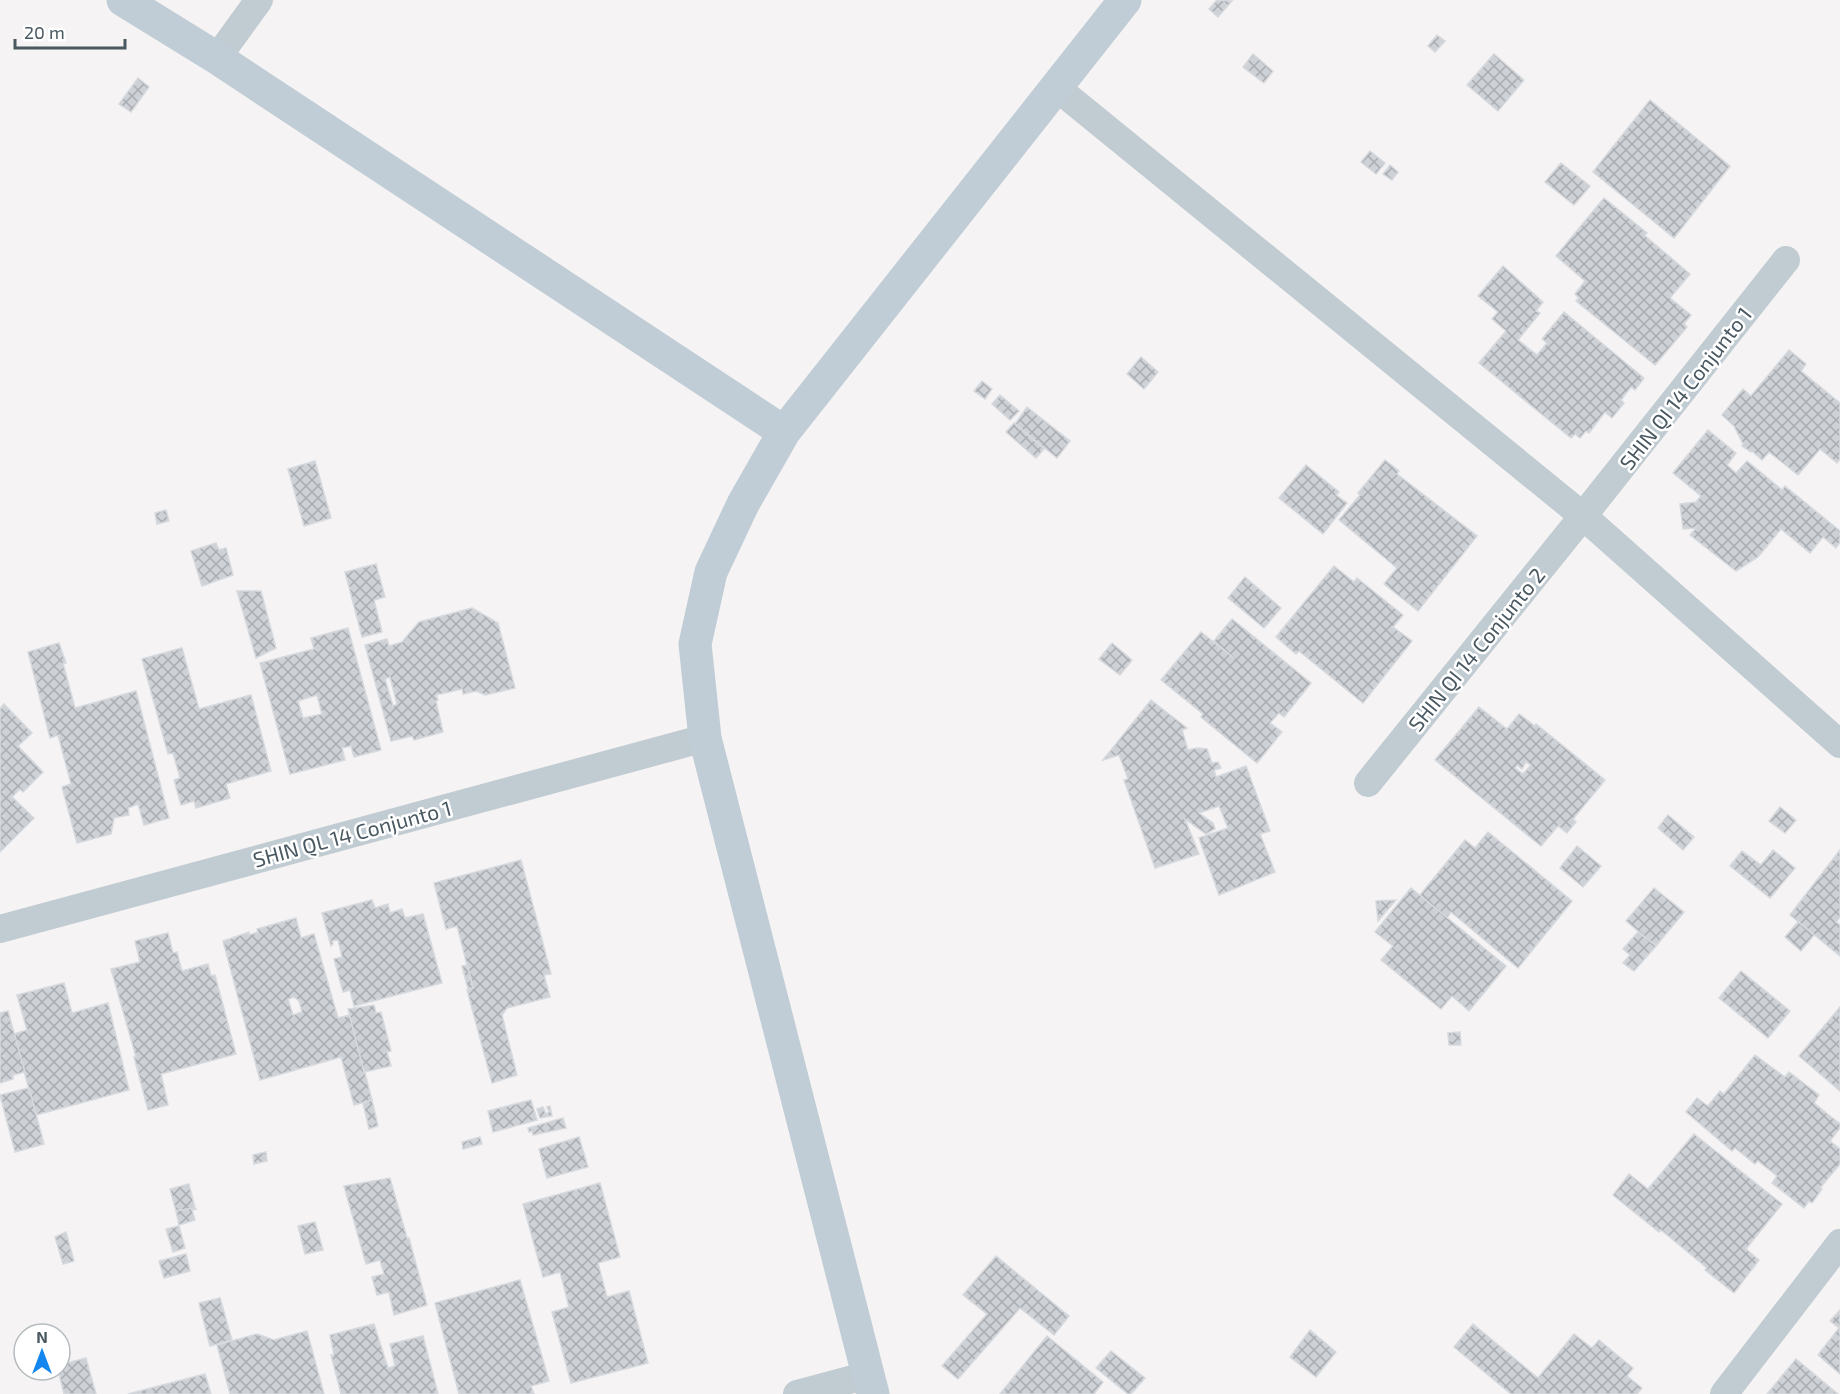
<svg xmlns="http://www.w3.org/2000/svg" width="1840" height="1394" font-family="'Exo 2',sans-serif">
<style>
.building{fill:url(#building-cross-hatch);stroke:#d6d9de;stroke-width:1.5;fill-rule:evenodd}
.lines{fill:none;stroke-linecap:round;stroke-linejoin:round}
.street{stroke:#c0cbd2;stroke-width:28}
.secondary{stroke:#c0cdd6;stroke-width:33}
.labels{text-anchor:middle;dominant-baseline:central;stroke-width:5;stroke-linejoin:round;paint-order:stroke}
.street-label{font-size:21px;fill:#495861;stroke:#fff}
</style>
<defs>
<pattern id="building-cross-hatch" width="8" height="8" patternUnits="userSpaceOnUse" patternTransform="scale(1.5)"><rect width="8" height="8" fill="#ced2d7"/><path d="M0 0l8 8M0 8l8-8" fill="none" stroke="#a9adb2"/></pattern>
</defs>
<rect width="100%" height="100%" fill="#f5f3f3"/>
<g class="building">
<polygon points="1217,0 1232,1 1218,17 1209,9"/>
<polygon points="1437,35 1445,41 1435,52 1428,46"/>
<polygon points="1253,54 1273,71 1264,83 1243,67"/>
<polygon points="1494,54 1524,80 1498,111 1467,85"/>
<polygon points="138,78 149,87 131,112 119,104"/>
<polygon points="1650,100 1730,166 1674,238 1593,172"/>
<polygon points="1370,151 1385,163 1376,174 1361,162"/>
<polygon points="1561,163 1590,186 1574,205 1545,182"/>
<polygon points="1390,165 1398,172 1392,180 1383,174"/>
<polygon points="1604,198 1647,233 1644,235 1690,274 1670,298 1691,315 1684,324 1687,327 1655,365 1576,301 1579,298 1575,294 1585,281 1556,256"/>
<polygon points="1503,266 1543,302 1536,311 1540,313 1518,340 1537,355 1547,343 1542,339 1564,312 1644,378 1635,390 1631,387 1621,400 1624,403 1612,418 1605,412 1589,433 1586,431 1580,438 1575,434 1571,438 1479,363 1506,331 1492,319 1498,312 1478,296"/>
<polygon points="1789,350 1806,364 1801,371 1840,403 1840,459 1837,463 1820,449 1798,475 1769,452 1762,460 1752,451 1751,452 1742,446 1743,444 1734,426 1722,415 1743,389 1751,396"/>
<polygon points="1141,357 1158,372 1144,389 1127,374"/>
<polygon points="982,381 992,389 985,399 974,391"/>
<polygon points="1000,395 1019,411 1010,420 992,404"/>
<polygon points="1027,407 1070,441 1057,458 1015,424"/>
<polygon points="1014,423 1044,449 1036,458 1006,432"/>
<polygon points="1708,430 1736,453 1727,465 1736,473 1747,461 1782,490 1785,486 1840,531 1840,542 1836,548 1823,537 1810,553 1781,529 1758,557 1736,571 1690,535 1696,528 1683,529 1680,504 1696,502 1701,496 1673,473"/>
<polygon points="1385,460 1399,471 1397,474 1477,536 1418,611 1384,584 1397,568 1339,520 1360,495 1358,493"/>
<polygon points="315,461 331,518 304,526 288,469"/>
<polygon points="1306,465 1339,492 1336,495 1347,503 1323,534 1279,498"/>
<polygon points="166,510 169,521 157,524 155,513"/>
<polygon points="216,543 219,550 226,548 233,575 202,586 191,551"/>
<polygon points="376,564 385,597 374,600 382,632 362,637 345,572"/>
<polygon points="1334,566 1354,582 1357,578 1403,615 1393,627 1412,641 1363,703 1299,651 1296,654 1276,637"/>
<polygon points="1245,577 1281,608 1264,628 1228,598"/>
<polygon points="237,591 261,591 276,648 256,658"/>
<path d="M472 608 498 623 515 688 485 695 476 691 463 694 462 689 436 695 438 700 436 701 443 732 414 740 412 736 391 741 365 645 387 639 389 646 402 642 419 622ZM390 677 397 704 393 706 385 679Z"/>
<polygon points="1232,619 1311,683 1284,717 1279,713 1270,723 1282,732 1257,763 1201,717 1203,714 1161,680 1201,632 1235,659 1214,641"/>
<path d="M348 628 381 750 354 757 351 746 342 748 345 760 290 774 260 663 314 649 311 638ZM317 695 322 714 303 718 298 701Z"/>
<polygon points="59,643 66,663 63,663 75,708 136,691 169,818 144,825 138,804 128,808 129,815 114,818 111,834 77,843 62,787 71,784 58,735 50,738 28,652"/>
<polygon points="1112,643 1132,660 1120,675 1099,659"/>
<polygon points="182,648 199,709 251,695 271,771 226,784 230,798 196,808 194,801 181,805 174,780 180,778 173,753 168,754 142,659"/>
<polygon points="1151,700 1187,728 1182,730 1188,750 1197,748 1207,749 1212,763 1218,762 1221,768 1214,770 1216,777 1246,766 1270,831 1260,834 1275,872 1219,895 1199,838 1228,828 1219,806 1199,813 1213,823 1215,829 1206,834 1185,819 1199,854 1155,868 1124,780 1128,779 1119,755 1103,760"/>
<polygon points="4,704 32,733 18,746 43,772 23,792 20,789 12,797 34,818 0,852 0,709"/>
<path d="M1479 707 1507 729 1519 714 1535 726 1536 724 1605 780 1573 819 1576 822 1567 833 1558 826 1541 846 1435 760ZM1526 762 1531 765 1523 774 1515 768 1517 765 1522 769Z"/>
<polygon points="1780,807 1796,820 1785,833 1769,821"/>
<polygon points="1668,815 1694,837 1683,850 1658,828"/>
<polygon points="1488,832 1572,901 1518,968 1451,912 1447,918 1420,895 1465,840 1475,848"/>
<polygon points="1577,846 1601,866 1583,887 1560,868"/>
<polygon points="1773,850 1795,868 1770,898 1730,866 1742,851 1761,865"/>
<polygon points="1840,850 1840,917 1836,922 1840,925 1840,956 1790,915"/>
<polygon points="521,860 551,974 544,975 550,997 507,1008 502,1015 517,1075 492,1083 467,990 473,988 457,926 446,929 434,883"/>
<polygon points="1411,888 1506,966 1469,1011 1452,996 1441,1009 1381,960 1393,946 1375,932"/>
<polygon points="1654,888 1684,912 1656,946 1626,921"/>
<polygon points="372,900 375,908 388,904 390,913 402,909 405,918 423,914 442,983 354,1006 350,990 343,992 334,959 342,957 338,940 332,941 333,944 331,946 322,913"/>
<polygon points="1396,900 1378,921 1376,901"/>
<path d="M296 918 301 938 314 934 338 1018 350 1015 372 1100 354 1105 341 1057 260 1080 223 941 249 932V935L258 932 257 929ZM294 997 299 1001 302 1012 293 1015 288 999Z"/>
<polygon points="1798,922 1814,935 1801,951 1785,937"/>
<polygon points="1638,932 1656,946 1634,971 1623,963 1630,955 1623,949"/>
<polygon points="168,933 173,953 177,952 182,971 208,964 211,976 215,975 236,1054 161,1074 168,1105 148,1110 134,1057 136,1057 111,969 140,962 135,941"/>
<polygon points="467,965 473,988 468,989 462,966"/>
<polygon points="1741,971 1790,1011 1768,1038 1719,998"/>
<polygon points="64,983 72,1013 108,1003 129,1090 36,1115 14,1034 27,1030 17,995"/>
<polygon points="374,1005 376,1013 381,1012 391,1051 387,1052 391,1066 364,1072 348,1009"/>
<polygon points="1840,1007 1840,1091 1799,1056"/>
<polygon points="8,1011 25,1072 13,1075 13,1079 0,1083 0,1013"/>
<polygon points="1460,1032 1461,1045 1449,1045 1448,1033"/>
<polygon points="1755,1055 1785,1077 1789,1072 1819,1095 1814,1103 1840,1124 1840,1128 1830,1141 1840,1149 1840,1164 1820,1188 1822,1189 1812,1203 1809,1201 1804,1208 1772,1183 1777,1176 1758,1161 1755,1164 1735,1148 1732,1151 1686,1112 1697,1098 1708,1106 1720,1091 1724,1094"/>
<polygon points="29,1088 44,1144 15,1152 0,1095"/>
<polygon points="372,1100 378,1126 369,1129 363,1103"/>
<polygon points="531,1100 537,1120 493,1132 488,1111"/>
<polygon points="550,1106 552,1116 540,1118 537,1109 543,1107 546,1114 549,1112 547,1107"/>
<polygon points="563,1118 566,1128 533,1135 532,1131 529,1132 528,1128"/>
<polygon points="1694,1134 1782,1204 1746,1249 1759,1260 1734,1293 1705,1270 1707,1268 1661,1230 1659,1232 1613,1195 1629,1174 1648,1189"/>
<polygon points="480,1137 482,1144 463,1149 462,1142"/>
<polygon points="579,1137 588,1167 547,1178 539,1149"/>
<polygon points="266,1152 267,1161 254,1164 253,1155"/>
<polygon points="390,1178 407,1238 409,1238 427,1305 394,1315 389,1292 377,1295 372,1277 384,1274 380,1260 366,1264 344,1186"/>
<polygon points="600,1183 620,1257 598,1263 607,1297 629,1291 648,1363 571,1383 552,1312 569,1307 560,1272 543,1277 523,1204"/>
<polygon points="189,1184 195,1208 176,1211 170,1189"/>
<polygon points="195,1208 196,1209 192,1210 195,1220 179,1225 176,1211"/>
<polygon points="315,1222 323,1250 305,1254 298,1226"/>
<polygon points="179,1226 185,1248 173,1252 166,1229"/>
<polygon points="66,1232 74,1261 63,1264 55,1237"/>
<polygon points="186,1254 190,1271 164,1278 159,1261"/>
<polygon points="996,1256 1069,1316 1054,1335 1020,1308 958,1379 942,1366 987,1314 963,1295"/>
<polygon points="520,1280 549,1381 531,1386 534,1394 459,1394 435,1303"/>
<polygon points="220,1298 232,1340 210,1346 199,1303"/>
<polygon points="1840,1310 1840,1374 1818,1355 1839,1328 1830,1321"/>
<polygon points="374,1324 388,1368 395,1366 390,1344 423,1336 438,1394 341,1394 331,1355 334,1355 330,1335"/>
<polygon points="1473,1324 1538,1378 1574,1334 1592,1348 1599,1340 1633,1368 1627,1376 1642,1388 1637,1394 1511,1394 1454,1347"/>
<polygon points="1310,1330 1336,1352 1316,1377 1290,1357"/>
<polygon points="307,1331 324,1394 230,1394 217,1345 257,1334 274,1340"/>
<polygon points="1047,1336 1103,1382 1094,1394 1000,1394"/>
<polygon points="1111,1351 1145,1378 1131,1394 1128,1394 1096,1368"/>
<polygon points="86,1358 96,1394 64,1394 58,1370 60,1370 60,1365"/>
<polygon points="1796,1359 1838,1394 1767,1394"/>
<polygon points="205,1374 211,1394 128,1394"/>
</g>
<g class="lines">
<g class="street">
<polyline points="217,58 259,0"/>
<polyline points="1057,88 1583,516 1840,744"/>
<polyline points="1368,783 1583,516 1786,260"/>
<polyline points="0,929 705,738"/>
<polyline points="797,1394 868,1375"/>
<polyline points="1724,1394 1840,1243"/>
</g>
<g class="secondary">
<polyline points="123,0 217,58 784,432"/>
<polyline points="873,1394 705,738 695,644 711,572 743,504 784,432 1125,0"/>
</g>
</g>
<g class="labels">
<g class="street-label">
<text transform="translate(1685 388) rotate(-52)">SHIN QI 14 Conjunto 1</text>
<text transform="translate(1476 649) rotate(-51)">SHIN QI 14 Conjunto 2</text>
<text transform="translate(352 833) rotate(-15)">SHIN QL 14 Conjunto 1</text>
</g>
</g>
<g transform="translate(42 1352)"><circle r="28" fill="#ffffff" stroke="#b6bcc0" stroke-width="1.5"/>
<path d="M0-4.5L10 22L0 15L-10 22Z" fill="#1386ef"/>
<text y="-9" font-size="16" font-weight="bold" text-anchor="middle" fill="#495861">N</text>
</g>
<path d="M15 39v9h110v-9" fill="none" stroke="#495861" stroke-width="3"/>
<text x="24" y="39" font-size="18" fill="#495861" stroke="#ffffff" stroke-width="4.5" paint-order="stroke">20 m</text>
</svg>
